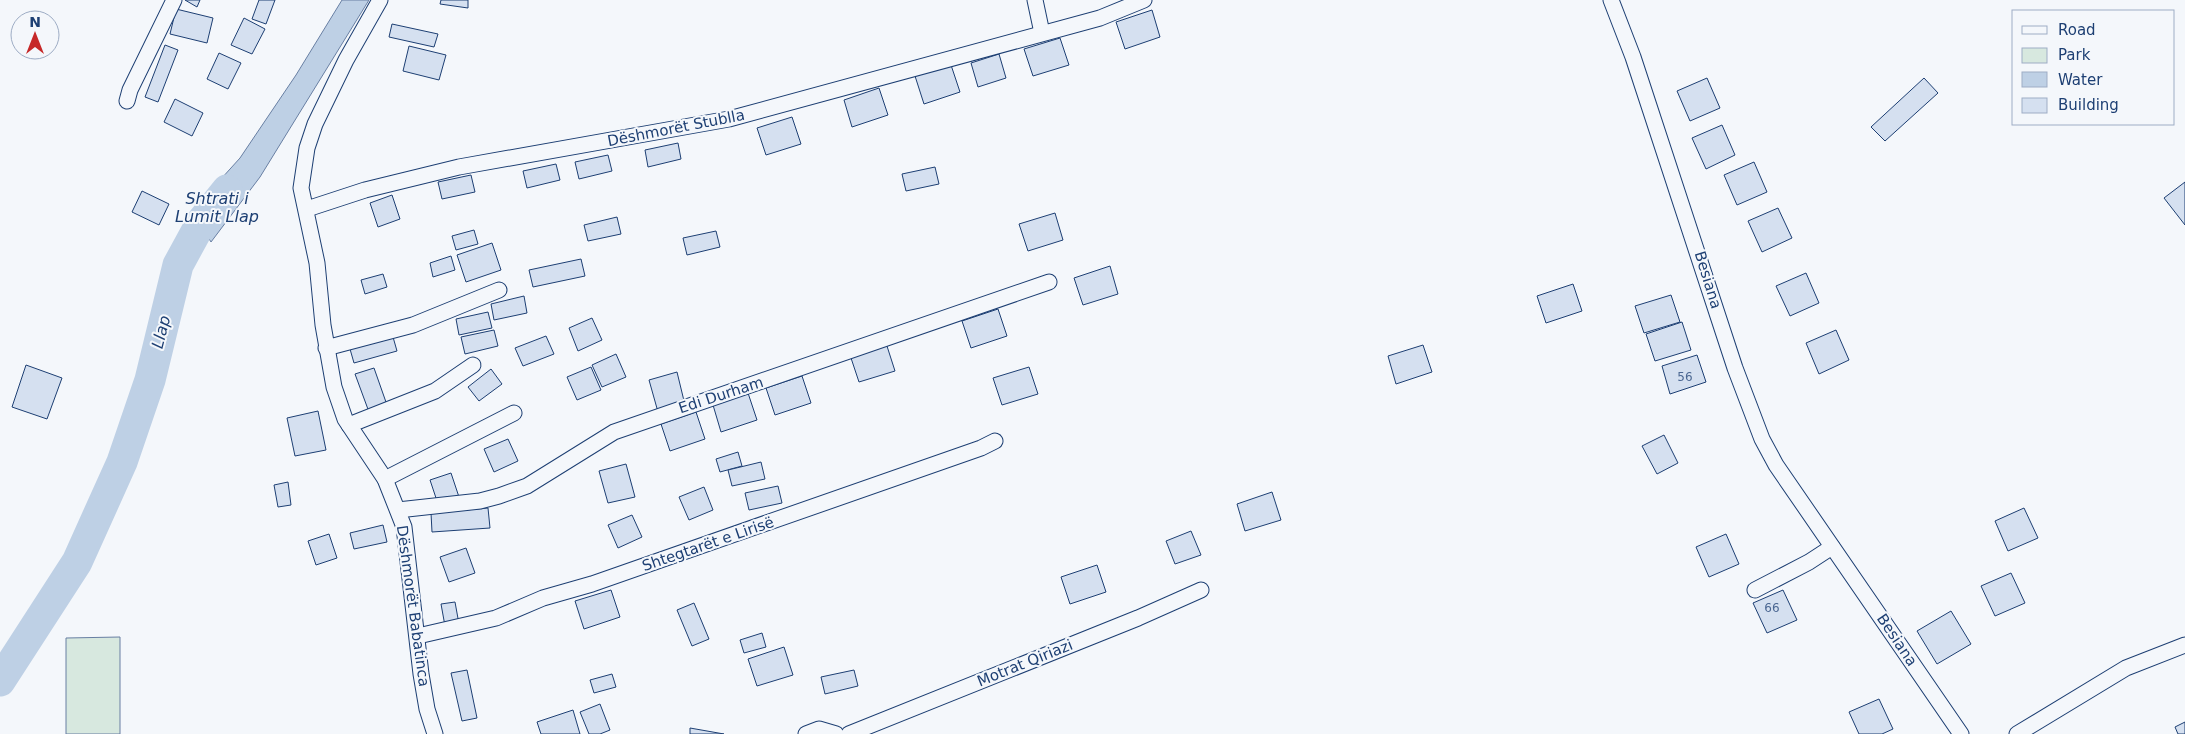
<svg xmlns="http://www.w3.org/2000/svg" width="2185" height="734" font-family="'DejaVu Sans',sans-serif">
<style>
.green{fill:#d7e8df;stroke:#687fa3}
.water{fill:#bed0e5;stroke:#687fa3}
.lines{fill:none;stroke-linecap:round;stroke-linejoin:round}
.river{stroke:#bed0e5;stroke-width:31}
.building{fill:#d5e0f0;stroke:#1d3f73}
.minor-casing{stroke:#1d3f73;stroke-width:17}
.minor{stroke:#f4f7fb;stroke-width:15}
.labels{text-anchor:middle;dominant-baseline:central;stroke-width:4;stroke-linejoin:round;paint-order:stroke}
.number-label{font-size:12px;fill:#4b6792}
.street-label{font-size:15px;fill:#1d3f73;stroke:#f4f7fb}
.water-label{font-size:16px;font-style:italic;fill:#1d3f73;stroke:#f4f7fb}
</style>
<rect width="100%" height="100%" fill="#f4f7fb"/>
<polygon class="green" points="120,637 120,734 66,734 66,638"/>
<polygon class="water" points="342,0 369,0 260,177 211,242 192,211 240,158 296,75"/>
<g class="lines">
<polyline class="river" points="0,681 77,562 122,462 150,380 178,265 202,221 227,190"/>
</g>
<g class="building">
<polygon points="185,0 200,0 197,7"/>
<polygon points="259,0 275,0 266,24 252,19"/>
<polygon points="441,0 468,0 468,8 440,4"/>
<polygon points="176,9 213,18 207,43 170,34"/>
<polygon points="1152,10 1160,37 1125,49 1116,22"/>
<polygon points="244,18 265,29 252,54 231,45"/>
<polygon points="392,24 438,34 434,47 389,37"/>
<polygon points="1060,38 1069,65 1033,76 1024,49"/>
<polygon points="165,45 178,50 158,102 145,97"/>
<polygon points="409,46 446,55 439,80 403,71"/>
<polygon points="219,53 241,63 228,89 207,79"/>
<polygon points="999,54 1006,78 978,87 971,63"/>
<polygon points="951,65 960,92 924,104 915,76"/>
<polygon points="1707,78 1720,108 1690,121 1677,91"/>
<polygon points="1924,78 1938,93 1885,141 1871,127"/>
<polygon points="879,88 888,115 852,127 844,100"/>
<polygon points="175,99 203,113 192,136 164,122"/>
<polygon points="792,117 801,144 766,155 757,128"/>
<polygon points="1722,125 1735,155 1706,169 1692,138"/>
<polygon points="678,143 681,159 648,167 645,150"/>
<polygon points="608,155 612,171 579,179 575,162"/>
<polygon points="1754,162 1767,192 1737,205 1724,175"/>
<polygon points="556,164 560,180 527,188 523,171"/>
<polygon points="935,167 939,184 906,191 902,174"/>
<polygon points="471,175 475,192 442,199 438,182"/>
<polygon points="2185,182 2185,225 2164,198"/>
<polygon points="142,191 169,204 159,225 132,212"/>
<polygon points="392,195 400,219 378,227 370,203"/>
<polygon points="1778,208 1792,238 1762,252 1748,221"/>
<polygon points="1055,213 1063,240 1028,251 1019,224"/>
<polygon points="617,217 621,234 588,241 584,225"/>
<polygon points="474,230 478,244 456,250 452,236"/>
<polygon points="716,231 720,247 687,255 683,238"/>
<polygon points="492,243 501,270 466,282 457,255"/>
<polygon points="451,256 455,270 433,277 430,263"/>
<polygon points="581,259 585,276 533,287 529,270"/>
<polygon points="1110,266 1118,294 1083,305 1074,278"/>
<polygon points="1806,273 1819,303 1790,316 1776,286"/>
<polygon points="383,274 387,287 365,294 361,280"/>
<polygon points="1573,284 1582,311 1546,323 1537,296"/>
<polygon points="1671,295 1680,322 1644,333 1635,306"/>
<polygon points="524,296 527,313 494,320 491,304"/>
<polygon points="998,309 1007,336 971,348 962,321"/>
<polygon points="488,312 492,328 459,335 456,319"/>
<polygon points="592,318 602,340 578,351 569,328"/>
<polygon points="1682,322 1691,350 1655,361 1646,334"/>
<polygon points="494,330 498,346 465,354 461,337"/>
<polygon points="1836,330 1849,360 1819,374 1806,343"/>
<polygon points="546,336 554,354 523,366 515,348"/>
<polygon points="393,337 397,351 354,363 350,349"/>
<polygon points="886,343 895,371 859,382 850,355"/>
<polygon points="1423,345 1432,372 1396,384 1388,356"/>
<polygon points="616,354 626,377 602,387 592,365"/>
<polygon points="1697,355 1706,382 1670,394 1662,366"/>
<polygon points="26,365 62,378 47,419 12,407"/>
<polygon points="591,367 601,390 577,400 567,377"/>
<polygon points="1029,367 1038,394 1002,405 993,378"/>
<polygon points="374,368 387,405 369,412 355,374"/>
<polygon points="491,369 502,384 479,401 468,387"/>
<polygon points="677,372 685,405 658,412 649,380"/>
<polygon points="802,376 811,403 775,415 766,388"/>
<polygon points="748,393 757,420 721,432 713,405"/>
<polygon points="318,411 326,450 295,456 287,418"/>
<polygon points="696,412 705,439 670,451 661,424"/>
<polygon points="1664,435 1678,463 1657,474 1642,446"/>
<polygon points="508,439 518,461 494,472 484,449"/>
<polygon points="738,452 742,466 720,472 716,459"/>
<polygon points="761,462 765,479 732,486 728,470"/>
<polygon points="626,464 635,497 608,503 599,471"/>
<polygon points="451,473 459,497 438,504 430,480"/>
<polygon points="288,482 291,505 278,507 274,485"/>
<polygon points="778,486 782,503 749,510 745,493"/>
<polygon points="704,487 713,510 689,520 679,497"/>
<polygon points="1272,492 1281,520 1245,531 1237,504"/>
<polygon points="488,508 490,528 432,532 431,513"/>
<polygon points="2024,508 2038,538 2008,551 1995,521"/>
<polygon points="632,515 642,537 618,548 608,525"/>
<polygon points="383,525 387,542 354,549 350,533"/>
<polygon points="1191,531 1201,555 1175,564 1166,541"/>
<polygon points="329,534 337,558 316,565 308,541"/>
<polygon points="1726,534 1739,564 1709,577 1696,547"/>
<polygon points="466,548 475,573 449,582 440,557"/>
<polygon points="1097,565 1106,592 1070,604 1061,577"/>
<polygon points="2011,573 2025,603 1995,616 1981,586"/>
<polygon points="611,590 620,617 584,629 575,601"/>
<polygon points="1783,590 1797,620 1767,633 1753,603"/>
<polygon points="455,602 459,624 445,626 441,604"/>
<polygon points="694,603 709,639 692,646 677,610"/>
<polygon points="1951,611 1971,644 1937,664 1917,631"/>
<polygon points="762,633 766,647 744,653 740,640"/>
<polygon points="784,647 793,675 757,686 748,659"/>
<polygon points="467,670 477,718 462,721 451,673"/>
<polygon points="854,670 858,686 825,694 821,677"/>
<polygon points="612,674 616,687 594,693 590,680"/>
<polygon points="1879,699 1893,729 1882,734 1859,734 1849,712"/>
<polygon points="600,704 610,730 600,734 589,734 580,712"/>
<polygon points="573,710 580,734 541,734 537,722"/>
<polygon points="2185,722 2185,734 2178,734 2175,727"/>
<polygon points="690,728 724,734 690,734"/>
</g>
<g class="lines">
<defs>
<g id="minor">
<polyline points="380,0 346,60 315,124 307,148 301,188 317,263 323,325 334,387 345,419 385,479 404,527 421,674 427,709 435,734"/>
<polyline points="1035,0 1042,33"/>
<polyline points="1611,0 1633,57 1735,368 1762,439 1776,465 1961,734"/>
<polyline points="127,101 130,90 174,0"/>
<polyline points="307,209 365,190 459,167 729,119 1100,18 1144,0"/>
<polyline points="326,348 413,325 499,290"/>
<polyline points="349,425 435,391 473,365"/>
<polyline points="385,479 514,413"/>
<polyline points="398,510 480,501 499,496 527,486 614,432 1049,282"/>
<polyline points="1755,590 1809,562 1832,547"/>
<polyline points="418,636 496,618 543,598 592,584 981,448 995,441"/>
<polyline points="806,734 819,729 836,734"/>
<polyline points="849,734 1138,618 1201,590"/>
<polyline points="2017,734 2126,668 2185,645"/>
</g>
</defs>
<use href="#minor" class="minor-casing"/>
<use href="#minor" class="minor"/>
</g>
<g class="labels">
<g class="number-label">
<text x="1685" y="377">56</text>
<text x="1772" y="608">66</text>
</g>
<g class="street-label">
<text transform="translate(676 128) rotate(-11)">Dëshmorët Stublla</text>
<text transform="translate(1708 280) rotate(73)">Besiana</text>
<text transform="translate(721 395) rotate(-18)">Edi Durham</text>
<text transform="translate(708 544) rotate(-19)">Shtegtarët e Lirisë</text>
<text transform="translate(413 606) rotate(82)">Dëshmorët Babatinca</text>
<text transform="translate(1897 640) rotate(56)">Besiana</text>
<text transform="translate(1025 663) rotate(-22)">Motrat Qiriazi</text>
</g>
<g class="water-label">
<text x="217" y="198">Shtrati i<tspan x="217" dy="18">Lumit Llap</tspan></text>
<text transform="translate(161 332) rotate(-76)">Llap</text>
</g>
</g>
<rect x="2012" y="10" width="162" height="115" fill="#f4f7fb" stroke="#9eadc5"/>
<rect x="2022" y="26" width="25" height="8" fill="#f4f7fb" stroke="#9eadc5"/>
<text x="2058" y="35" font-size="15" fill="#1d3f73">Road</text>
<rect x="2022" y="48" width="25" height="15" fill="#d7e8df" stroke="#9eadc5"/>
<text x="2058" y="60" font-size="15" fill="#1d3f73">Park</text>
<rect x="2022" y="72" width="25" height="15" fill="#bed0e5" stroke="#9eadc5"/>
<text x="2058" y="85" font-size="15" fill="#1d3f73">Water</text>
<rect x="2022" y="98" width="25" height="15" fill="#d5e0f0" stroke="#9eadc5"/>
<text x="2058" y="110" font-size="15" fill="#1d3f73">Building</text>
<g transform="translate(35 35)"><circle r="24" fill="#f4f7fb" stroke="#9eadc5"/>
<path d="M0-4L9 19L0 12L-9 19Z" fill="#c62828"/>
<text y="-8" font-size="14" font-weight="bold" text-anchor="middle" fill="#1d3f73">N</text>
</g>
</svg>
